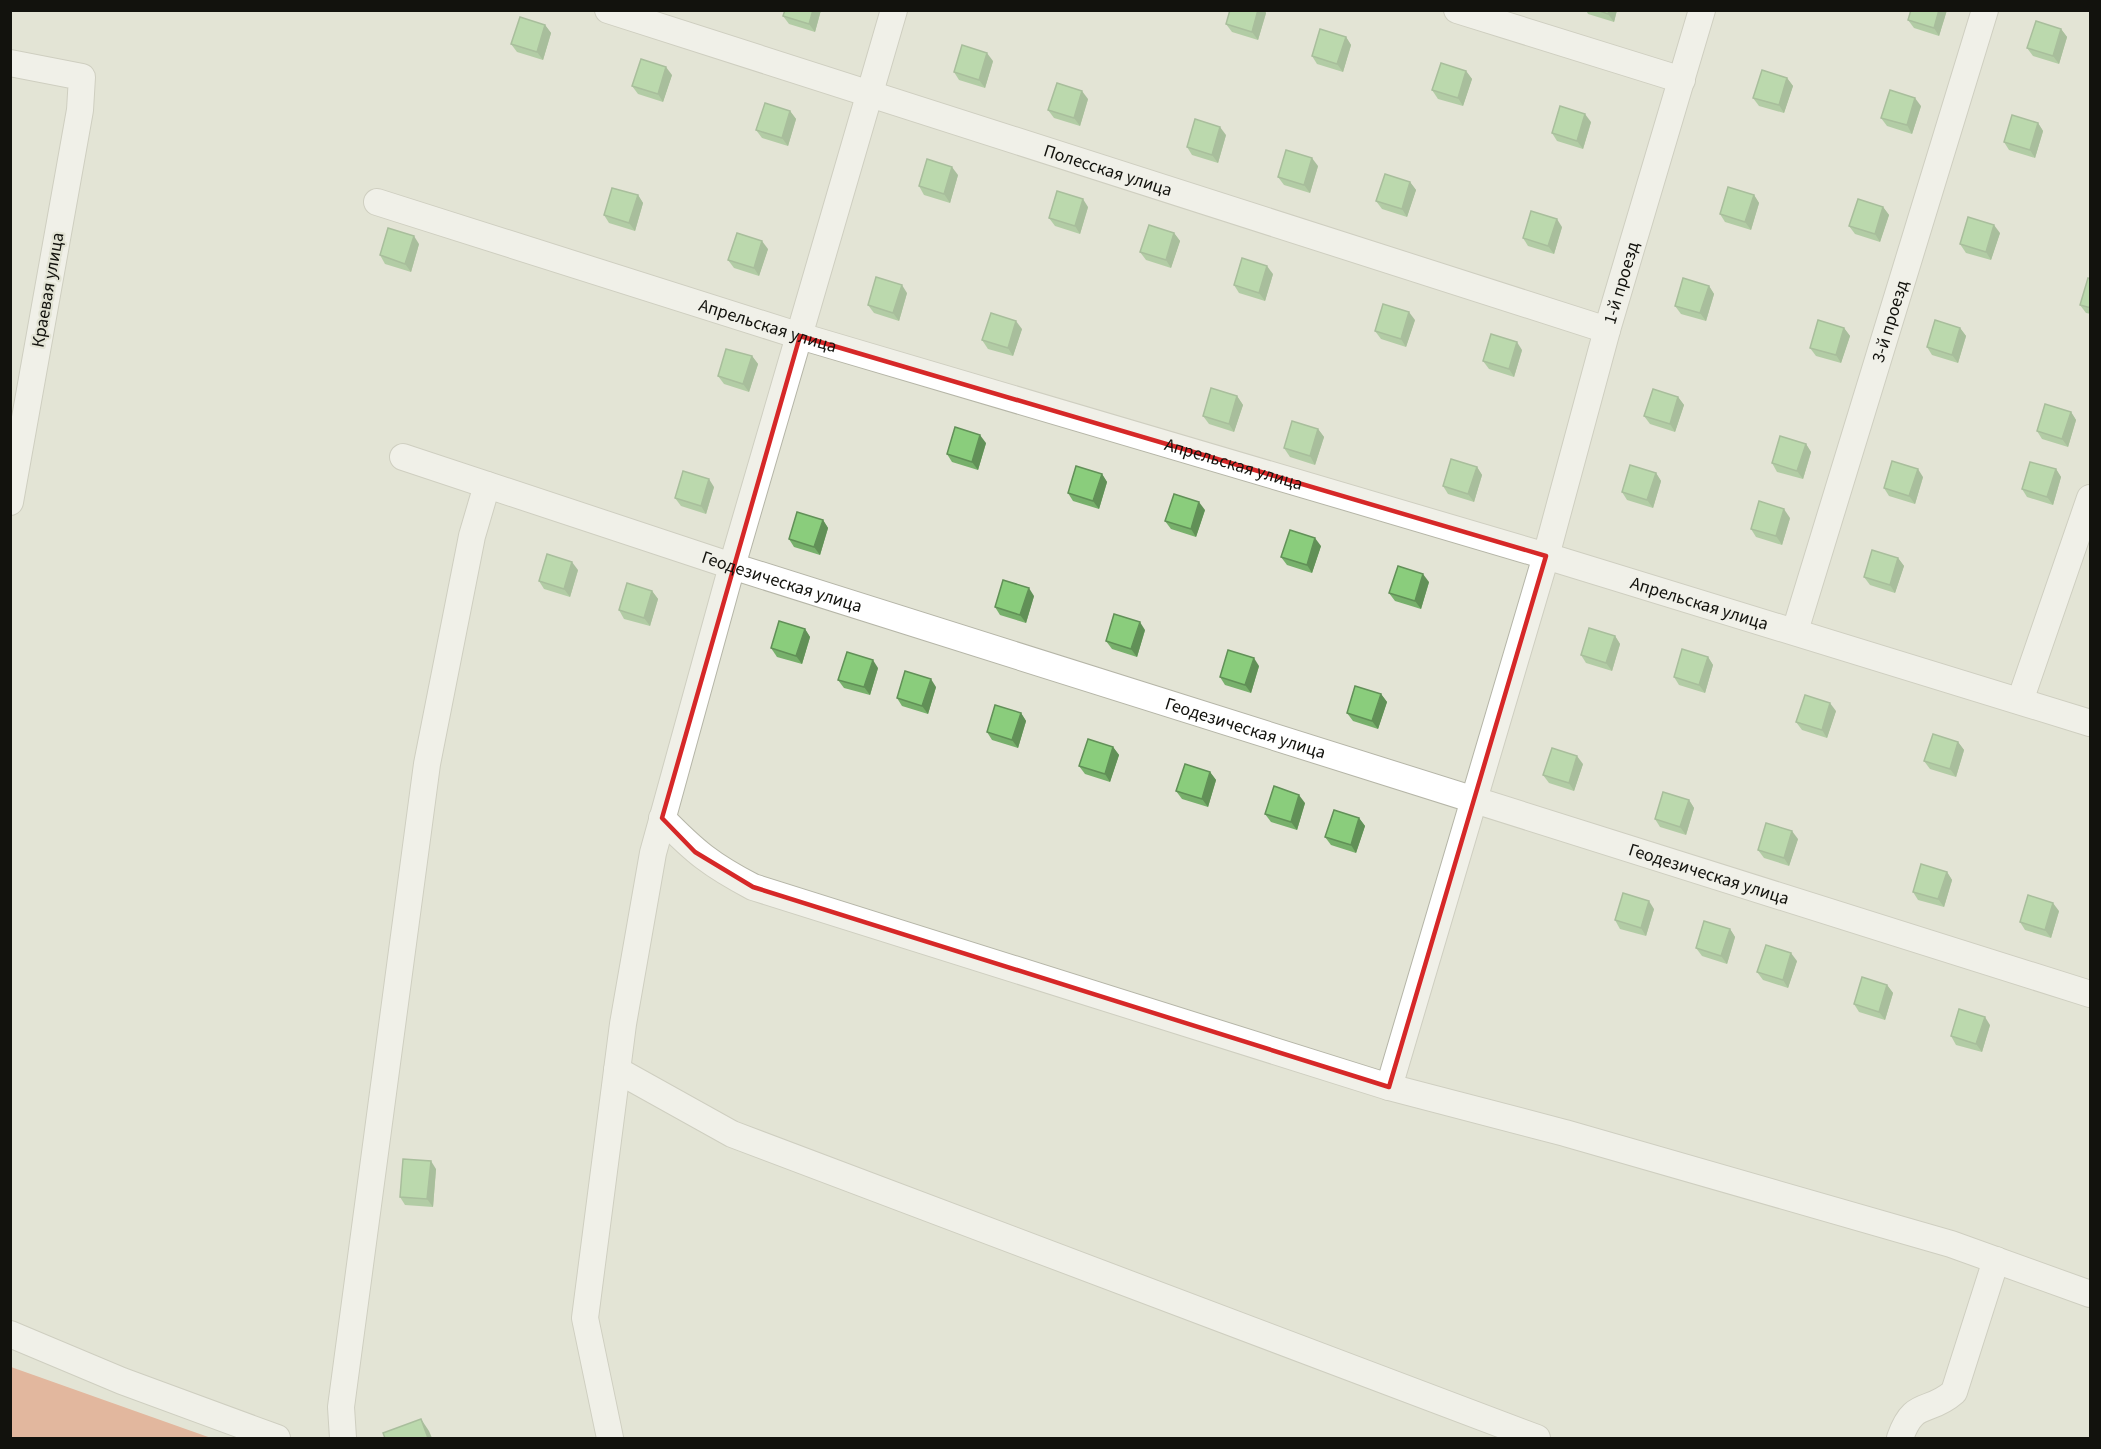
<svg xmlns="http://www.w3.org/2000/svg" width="2101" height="1449" font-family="'Source Sans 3',sans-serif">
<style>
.forest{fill:#e0805b}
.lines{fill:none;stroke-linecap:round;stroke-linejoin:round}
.minor-casing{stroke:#b5b5a7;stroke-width:28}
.minor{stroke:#fff;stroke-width:26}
.wall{fill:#77b06b}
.shaded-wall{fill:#619057}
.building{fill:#8acd7c;stroke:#619057;stroke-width:1.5}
.marked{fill:none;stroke:#d62828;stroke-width:4.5;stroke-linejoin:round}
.labels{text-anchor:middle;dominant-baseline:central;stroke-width:4.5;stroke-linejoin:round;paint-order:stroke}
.street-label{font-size:18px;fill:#12120d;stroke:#e3e4d5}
</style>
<rect width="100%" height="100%" fill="#e3e4d5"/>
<polygon class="forest" points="10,1367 11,1367 211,1438 11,1438"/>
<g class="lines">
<defs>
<g id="minor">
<path id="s1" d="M608 10 1607 330"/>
<polyline points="1457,10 1682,80"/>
<polyline points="10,63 82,77 80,110 10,502"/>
<path id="s2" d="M377 202 800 336 1546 556 2090 723"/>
<path id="s3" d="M403 457 732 566 2090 994"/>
<path id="s4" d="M1795 631 1985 10"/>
<polyline points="2020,701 2090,498"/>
<path d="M662 818C695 852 711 865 753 887L1389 1087 1565 1133 1951 1244 2090 1294"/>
<polyline points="617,1070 732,1134 1537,1438"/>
<path id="s5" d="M1389 1087 1546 556 1607 330 1702 10"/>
<polyline points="10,1334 122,1381 277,1438"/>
<polyline points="343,1438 341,1407 427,764 472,536 487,485"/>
<polyline points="610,1438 585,1318 623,1024 653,853 732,566 894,10"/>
<path d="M1900 1438C1914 1398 1928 1415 1954 1392L1996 1260"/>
</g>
</defs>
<use href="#minor" class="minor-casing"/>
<use href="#minor" class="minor"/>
</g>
<g class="wall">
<polygon points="785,10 821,10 815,32 789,24 783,16"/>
<polygon points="1230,10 1264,10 1266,13 1258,40 1232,32 1226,24"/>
<polygon points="1586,10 1617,10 1614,22 1588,14"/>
<polygon points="1947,10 1939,36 1914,28 1908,20"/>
<polygon points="545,25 551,33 543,60 517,52 511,44"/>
<polygon points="2061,29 2067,37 2059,64 2033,56 2027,48"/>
<polygon points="1346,37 1351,45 1343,72 1317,64 1312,56"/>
<polygon points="993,61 985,88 959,80 954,72"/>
<polygon points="1466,71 1472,79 1463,106 1438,99 1432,90"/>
<polygon points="672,75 663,102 638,94 632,86"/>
<polygon points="1787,78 1793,86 1784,113 1759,106 1753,98"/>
<polygon points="1088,99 1080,126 1054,118 1048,110"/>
<polygon points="1921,106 1912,134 1887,126 1881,118"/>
<polygon points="790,111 796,119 788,146 762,138 756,130"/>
<polygon points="1591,122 1583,149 1557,141 1552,133"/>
<polygon points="2038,123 2043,131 2035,158 2009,150 2004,142"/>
<polygon points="1226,135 1218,163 1192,155 1187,147"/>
<polygon points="1318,166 1310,193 1284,185 1278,177"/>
<polygon points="958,175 950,203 924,195 919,186"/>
<polygon points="1410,182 1416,190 1407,217 1382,209 1376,201"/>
<polygon points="638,195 643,203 635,231 609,223 604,215"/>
<polygon points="1754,195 1759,203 1751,230 1725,222 1720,214"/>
<polygon points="1088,207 1080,234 1055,226 1049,218"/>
<polygon points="1883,207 1889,215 1880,242 1855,234 1849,226"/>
<polygon points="1562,227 1554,254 1528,246 1523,238"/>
<polygon points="1174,233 1180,241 1171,268 1146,260 1140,252"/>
<polygon points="2000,233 1991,260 1966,253 1960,244"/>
<polygon points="419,244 411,272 385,264 380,255"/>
<polygon points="768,249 759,276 734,268 728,260"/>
<polygon points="1273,274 1265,301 1239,293 1234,285"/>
<polygon points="2091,279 2091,314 2086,313 2080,305"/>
<polygon points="1709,286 1714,294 1706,321 1681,314 1675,306"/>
<polygon points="907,293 899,321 874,313 868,305"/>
<polygon points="1415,320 1406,347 1381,339 1375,331"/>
<polygon points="1844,328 1850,336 1841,363 1816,356 1810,348"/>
<polygon points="1960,328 1966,336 1958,363 1932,355 1927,347"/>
<polygon points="1022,329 1013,356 988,349 982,340"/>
<polygon points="1522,350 1514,377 1489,369 1483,361"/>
<polygon points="752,356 758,364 749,392 724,384 718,376"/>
<polygon points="1237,396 1243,405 1234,432 1209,424 1203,416"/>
<polygon points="1678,397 1684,405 1675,432 1650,424 1644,416"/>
<polygon points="2071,412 2076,420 2068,447 2042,439 2037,431"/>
<polygon points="1318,429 1324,437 1315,465 1290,457 1284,448"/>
<polygon points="986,443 978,470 952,462 947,454"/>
<polygon points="1806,444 1811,452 1803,479 1777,472 1772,463"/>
<polygon points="1477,467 1482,475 1474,502 1448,494 1443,486"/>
<polygon points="2056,469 2061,477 2053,505 2027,497 2022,489"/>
<polygon points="1656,473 1661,481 1653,508 1627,500 1622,492"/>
<polygon points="1102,474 1107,482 1099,509 1073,501 1068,493"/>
<polygon points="1923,477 1915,504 1889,496 1884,488"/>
<polygon points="714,487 706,514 681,506 675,498"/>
<polygon points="1205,510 1196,537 1171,529 1165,521"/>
<polygon points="1790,518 1782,545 1756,537 1751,529"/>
<polygon points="823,520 828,528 820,555 794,547 789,539"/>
<polygon points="1321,546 1312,573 1287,565 1281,557"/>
<polygon points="1898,558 1904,566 1895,593 1870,585 1864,577"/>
<polygon points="578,570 570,597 544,589 539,581"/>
<polygon points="1429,582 1421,609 1395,601 1389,593"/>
<polygon points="652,591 658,599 650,626 624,619 619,610"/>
<polygon points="1034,596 1026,623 1000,615 995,607"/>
<polygon points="805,629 810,637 802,664 777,657 771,648"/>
<polygon points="1145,630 1137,657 1112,649 1106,641"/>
<polygon points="1615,636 1620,644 1612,671 1586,663 1581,655"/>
<polygon points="1708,657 1713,665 1705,693 1679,685 1674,677"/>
<polygon points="1259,666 1251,693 1225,685 1220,677"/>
<polygon points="878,668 870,695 844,688 838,680"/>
<polygon points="936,687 928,714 902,706 897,698"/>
<polygon points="1381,694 1387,702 1378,729 1353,721 1347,713"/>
<polygon points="1836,711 1827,738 1802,730 1796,722"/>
<polygon points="1021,713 1026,721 1018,748 992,740 987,732"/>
<polygon points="1958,742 1964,750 1956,777 1930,769 1924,761"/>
<polygon points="1113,747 1119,755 1110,782 1085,774 1079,766"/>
<polygon points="1583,764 1574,791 1549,783 1543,775"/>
<polygon points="1210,772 1216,780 1208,807 1182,799 1176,791"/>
<polygon points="1689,800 1694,808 1686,835 1660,827 1655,819"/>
<polygon points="1305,803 1297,830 1271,822 1265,814"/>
<polygon points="1359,818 1365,826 1356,853 1331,845 1325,837"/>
<polygon points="1798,839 1789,866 1764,858 1758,850"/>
<polygon points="1947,872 1952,880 1944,907 1918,900 1913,892"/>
<polygon points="1654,909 1646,936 1620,929 1615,920"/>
<polygon points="2059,911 2051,938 2025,930 2020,922"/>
<polygon points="1730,929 1735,937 1727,964 1702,956 1696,948"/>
<polygon points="1797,961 1788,988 1763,980 1757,972"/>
<polygon points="1887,985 1893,993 1885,1020 1859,1012 1854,1004"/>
<polygon points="1990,1025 1982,1052 1956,1045 1951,1036"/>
<polygon points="436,1169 433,1207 405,1205 400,1197"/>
</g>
<g class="shaded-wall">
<polygon points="813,10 821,10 815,32 809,24"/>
<polygon points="1258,10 1264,10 1266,13 1258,40 1252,32"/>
<polygon points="1609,10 1617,10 1614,22 1608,14"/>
<polygon points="1939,10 1947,10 1939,36 1934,28"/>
<polygon points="545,25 551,33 543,60 537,52"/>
<polygon points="2061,29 2067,37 2059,64 2053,56"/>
<polygon points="1346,37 1351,45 1343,72 1337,64"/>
<polygon points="987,53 993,61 985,88 979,80"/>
<polygon points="666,67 672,75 663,102 658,94"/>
<polygon points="1466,71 1472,79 1463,106 1458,98"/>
<polygon points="1787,78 1793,86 1784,113 1779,105"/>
<polygon points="1082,91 1088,99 1080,126 1074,118"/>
<polygon points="1915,98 1921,106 1912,134 1907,125"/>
<polygon points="790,111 796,119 788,146 782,138"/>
<polygon points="1585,114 1591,122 1583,149 1577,141"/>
<polygon points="2038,123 2043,131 2035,158 2030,150"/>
<polygon points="1220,127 1226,135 1218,163 1212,155"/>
<polygon points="1312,158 1318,166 1310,193 1304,185"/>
<polygon points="952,167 958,175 950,203 944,194"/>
<polygon points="1410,182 1416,190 1407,217 1402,209"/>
<polygon points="638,195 643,203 635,231 629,223"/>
<polygon points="1754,195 1759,203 1751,230 1745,222"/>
<polygon points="1083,199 1088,207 1080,234 1075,226"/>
<polygon points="1883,207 1889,215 1880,242 1875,234"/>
<polygon points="1557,219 1562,227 1554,254 1548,246"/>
<polygon points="1994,225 2000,233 1991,260 1986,252"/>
<polygon points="1174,233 1180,241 1171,268 1166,260"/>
<polygon points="414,236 419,244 411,272 405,264"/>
<polygon points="762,241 768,249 759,276 754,268"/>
<polygon points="1267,266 1273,274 1265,301 1259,293"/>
<polygon points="902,285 907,293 899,321 893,313"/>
<polygon points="1709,286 1714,294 1706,321 1700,313"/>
<polygon points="1409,312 1415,320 1406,347 1401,339"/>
<polygon points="1016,321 1022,329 1013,356 1008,348"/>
<polygon points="1844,328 1850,336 1841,363 1836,355"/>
<polygon points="1960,328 1966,336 1958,363 1952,355"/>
<polygon points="1517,342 1522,350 1514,377 1509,369"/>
<polygon points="752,356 758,364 749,392 743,384"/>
<polygon points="1237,396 1243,405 1234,432 1229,424"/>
<polygon points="1678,397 1684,405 1675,432 1670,424"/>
<polygon points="2071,412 2076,420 2068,447 2062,439"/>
<polygon points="1318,429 1324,437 1315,465 1310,456"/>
<polygon points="980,435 986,443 978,470 972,462"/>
<polygon points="1806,444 1811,452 1803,479 1797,471"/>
<polygon points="1477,467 1482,475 1474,502 1468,494"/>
<polygon points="1918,469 1923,477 1915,504 1909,496"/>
<polygon points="2056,469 2061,477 2053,505 2047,497"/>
<polygon points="1656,473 1661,481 1653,508 1647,500"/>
<polygon points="1102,474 1107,482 1099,509 1093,501"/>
<polygon points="709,479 714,487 706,514 701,506"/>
<polygon points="1199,502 1205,510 1196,537 1191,529"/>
<polygon points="1784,509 1790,518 1782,545 1776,536"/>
<polygon points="823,520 828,528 820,555 814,547"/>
<polygon points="1315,538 1321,546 1312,573 1307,565"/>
<polygon points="1898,558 1904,566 1895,593 1890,585"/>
<polygon points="572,562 578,570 570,597 564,589"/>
<polygon points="1423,574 1429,582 1421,609 1415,601"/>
<polygon points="1029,588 1034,596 1026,623 1020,615"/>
<polygon points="652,591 658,599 650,626 644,618"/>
<polygon points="1140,622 1145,630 1137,657 1131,649"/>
<polygon points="805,629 810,637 802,664 796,656"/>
<polygon points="1615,636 1620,644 1612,671 1606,663"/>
<polygon points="1708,657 1713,665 1705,693 1699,685"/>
<polygon points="1254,658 1259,666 1251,693 1245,685"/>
<polygon points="873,660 878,668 870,695 864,687"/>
<polygon points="931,679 936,687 928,714 922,706"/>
<polygon points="1381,694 1387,702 1378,729 1372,721"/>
<polygon points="1830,703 1836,711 1827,738 1822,730"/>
<polygon points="1021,713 1026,721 1018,748 1012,740"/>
<polygon points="1958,742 1964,750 1956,777 1950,769"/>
<polygon points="1113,747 1119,755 1110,782 1105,774"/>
<polygon points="1577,756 1583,764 1574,791 1569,783"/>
<polygon points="1210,772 1216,780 1208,807 1202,799"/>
<polygon points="1299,795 1305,803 1297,830 1291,822"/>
<polygon points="1689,800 1694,808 1686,835 1680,827"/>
<polygon points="1359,818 1365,826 1356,853 1351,845"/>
<polygon points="1792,831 1798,839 1789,866 1784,858"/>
<polygon points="1947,872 1952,880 1944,907 1938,899"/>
<polygon points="1649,901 1654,909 1646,936 1641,928"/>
<polygon points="2053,903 2059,911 2051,938 2045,930"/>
<polygon points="1730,929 1735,937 1727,964 1721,956"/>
<polygon points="1791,953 1797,961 1788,988 1783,980"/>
<polygon points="1887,985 1893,993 1885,1020 1879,1012"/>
<polygon points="1985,1017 1990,1025 1982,1052 1976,1044"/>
<polygon points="431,1161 436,1169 433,1207 427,1199"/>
<polygon points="421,1419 429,1431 432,1438 428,1438"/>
</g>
<g class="building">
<polygon points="785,10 813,10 809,24 783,16"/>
<polygon points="1230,10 1258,10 1252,32 1226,24"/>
<polygon points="1597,10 1609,10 1608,14"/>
<polygon points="1911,10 1939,10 1934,28 1908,20"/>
<polygon points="520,17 545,25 537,52 511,44"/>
<polygon points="2036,21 2061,29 2053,56 2027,48"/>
<polygon points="1320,29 1346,37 1337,64 1312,56"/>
<polygon points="962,45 987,53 979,80 954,72"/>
<polygon points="641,59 666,67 658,94 632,86"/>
<polygon points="1441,63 1466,71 1458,98 1432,90"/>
<polygon points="1762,70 1787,78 1779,105 1753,98"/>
<polygon points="1057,83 1082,91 1074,118 1048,110"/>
<polygon points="1890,90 1915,98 1907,125 1881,118"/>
<polygon points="765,103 790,111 782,138 756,130"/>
<polygon points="1560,106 1585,114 1577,141 1552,133"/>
<polygon points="2012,115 2038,123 2030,150 2004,142"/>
<polygon points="1195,119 1220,127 1212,155 1187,147"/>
<polygon points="1286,150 1312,158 1304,185 1278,177"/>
<polygon points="927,159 952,167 944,194 919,186"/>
<polygon points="1385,174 1410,182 1402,209 1376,201"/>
<polygon points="1728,187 1754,195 1745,222 1720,214"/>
<polygon points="612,188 638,195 629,223 604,215"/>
<polygon points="1057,191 1083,199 1075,226 1049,218"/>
<polygon points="1858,199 1883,207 1875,234 1849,226"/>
<polygon points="1531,211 1557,219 1548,246 1523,238"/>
<polygon points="1968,217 1994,225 1986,252 1960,244"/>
<polygon points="1149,225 1174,233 1166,260 1140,252"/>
<polygon points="388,228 414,236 405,264 380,255"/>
<polygon points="737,233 762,241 754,268 728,260"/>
<polygon points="1242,258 1267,266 1259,293 1234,285"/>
<polygon points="876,277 902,285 893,313 868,305"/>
<polygon points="1683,278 1709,286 1700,313 1675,306"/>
<polygon points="2088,278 2091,279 2091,308 2080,305"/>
<polygon points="1383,304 1409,312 1401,339 1375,331"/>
<polygon points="991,313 1016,321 1008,348 982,340"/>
<polygon points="1818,320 1844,328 1836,355 1810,348"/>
<polygon points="1935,320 1960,328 1952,355 1927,347"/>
<polygon points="1491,334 1517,342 1509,369 1483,361"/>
<polygon points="726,349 752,356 743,384 718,376"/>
<polygon points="1211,388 1237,396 1229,424 1203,416"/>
<polygon points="1653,389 1678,397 1670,424 1644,416"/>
<polygon points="2045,404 2071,412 2062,439 2037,431"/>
<polygon points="1292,421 1318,429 1310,456 1284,448"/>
<polygon points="955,427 980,435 972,462 947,454"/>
<polygon points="1780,436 1806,444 1797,471 1772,463"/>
<polygon points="1451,459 1477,467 1468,494 1443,486"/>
<polygon points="1892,461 1918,469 1909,496 1884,488"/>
<polygon points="2030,462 2056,469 2047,497 2022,489"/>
<polygon points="1630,465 1656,473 1647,500 1622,492"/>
<polygon points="1076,466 1102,474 1093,501 1068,493"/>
<polygon points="683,471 709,479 701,506 675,498"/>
<polygon points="1174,494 1199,502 1191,529 1165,521"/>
<polygon points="1759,501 1784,509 1776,536 1751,529"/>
<polygon points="797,512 823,520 814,547 789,539"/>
<polygon points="1290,530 1315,538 1307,565 1281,557"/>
<polygon points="1872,550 1898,558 1890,585 1864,577"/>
<polygon points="547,554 572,562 564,589 539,581"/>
<polygon points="1398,566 1423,574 1415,601 1389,593"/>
<polygon points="1003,580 1029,588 1020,615 995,607"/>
<polygon points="627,583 652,591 644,618 619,610"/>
<polygon points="1114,614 1140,622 1131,649 1106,641"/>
<polygon points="779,621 805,629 796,656 771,648"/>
<polygon points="1589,628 1615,636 1606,663 1581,655"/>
<polygon points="1682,649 1708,657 1699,685 1674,677"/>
<polygon points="1228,650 1254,658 1245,685 1220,677"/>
<polygon points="847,652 873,660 864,687 838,680"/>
<polygon points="905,671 931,679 922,706 897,698"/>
<polygon points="1355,686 1381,694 1372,721 1347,713"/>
<polygon points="1805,695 1830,703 1822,730 1796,722"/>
<polygon points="995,705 1021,713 1012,740 987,732"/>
<polygon points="1933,734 1958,742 1950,769 1924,761"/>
<polygon points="1088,739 1113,747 1105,774 1079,766"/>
<polygon points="1552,748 1577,756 1569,783 1543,775"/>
<polygon points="1185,764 1210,772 1202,799 1176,791"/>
<polygon points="1274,786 1299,795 1291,822 1265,814"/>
<polygon points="1663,792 1689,800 1680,827 1655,819"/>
<polygon points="1334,810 1359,818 1351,845 1325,837"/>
<polygon points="1766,823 1792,831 1784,858 1758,850"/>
<polygon points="1921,864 1947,872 1938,899 1913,892"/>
<polygon points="1623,893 1649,901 1641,928 1615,920"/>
<polygon points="2028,895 2053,903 2045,930 2020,922"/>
<polygon points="1704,921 1730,929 1721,956 1696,948"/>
<polygon points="1766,945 1791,953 1783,980 1757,972"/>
<polygon points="1862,977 1887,985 1879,1012 1854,1004"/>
<polygon points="1959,1009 1985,1017 1976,1044 1951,1036"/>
<polygon points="403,1159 431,1161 427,1199 400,1197"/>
<polygon points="421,1419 428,1438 385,1438 383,1433"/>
</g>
<path d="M0 0H2101V1449H0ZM800 336 1546 556 1389 1087 753 887 695 852 662 818Z" fill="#e3e4d5" fill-opacity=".55" fill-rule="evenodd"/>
<path class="marked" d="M800 336 1546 556 1389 1087 753 887 695 852 662 818Z"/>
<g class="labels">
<g class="street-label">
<text stroke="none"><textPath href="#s1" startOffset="525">Полесская улица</textPath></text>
<text stroke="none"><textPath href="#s5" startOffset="837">1-й проезд</textPath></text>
<text transform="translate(48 290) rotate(-80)">Краевая улица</text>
<text stroke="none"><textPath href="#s4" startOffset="324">3-й проезд</textPath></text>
<text stroke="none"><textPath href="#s2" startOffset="410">Апрельская улица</textPath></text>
<text stroke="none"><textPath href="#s2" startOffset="896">Апрельская улица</textPath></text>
<text stroke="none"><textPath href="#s3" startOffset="399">Геодезическая улица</textPath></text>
<text stroke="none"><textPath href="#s2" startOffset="1382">Апрельская улица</textPath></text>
<text stroke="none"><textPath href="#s3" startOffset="885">Геодезическая улица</textPath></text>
<text stroke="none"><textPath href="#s3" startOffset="1371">Геодезическая улица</textPath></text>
</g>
</g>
<rect width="2101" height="1449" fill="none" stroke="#12120d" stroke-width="24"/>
</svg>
